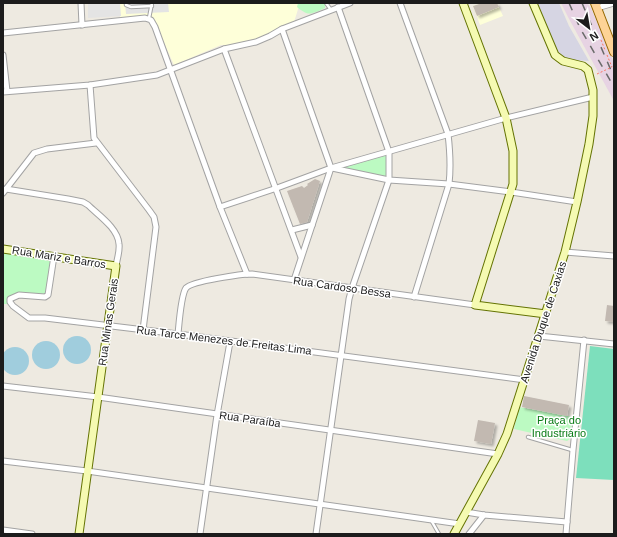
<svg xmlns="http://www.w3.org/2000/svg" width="617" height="537" font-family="Helvetica,sans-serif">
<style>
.industrial{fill:#e7d3e3}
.education{fill:#feffd9}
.park{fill:#bcfac2}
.pitch{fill:#7ddfbc}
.parking{fill:#e4e4e4}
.plaza{fill:#d6d5e3}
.water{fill:#a0cddd}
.building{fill:#c2b9b1;filter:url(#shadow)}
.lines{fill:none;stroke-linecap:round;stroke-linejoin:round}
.lane-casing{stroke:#a3a3a3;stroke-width:4.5}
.street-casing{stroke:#a3a3a3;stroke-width:7}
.secondary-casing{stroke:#647303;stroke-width:9}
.primary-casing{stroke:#946700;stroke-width:10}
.path{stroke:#fc7764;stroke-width:1;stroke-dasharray:2 2;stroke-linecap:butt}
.lane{stroke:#fff;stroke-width:2.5}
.street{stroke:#fff;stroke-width:5}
.secondary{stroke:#f5fab2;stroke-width:7}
.primary{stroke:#fdd396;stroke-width:8}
.rail{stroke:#6a6a6a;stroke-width:1.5;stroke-dasharray:8 8;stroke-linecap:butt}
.path-bridge{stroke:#fc7764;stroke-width:1;stroke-dasharray:2 2;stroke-linecap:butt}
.labels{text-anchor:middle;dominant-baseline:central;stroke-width:3;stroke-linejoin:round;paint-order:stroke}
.street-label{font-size:11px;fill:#1c1c1c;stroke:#fff}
.park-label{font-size:11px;fill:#097b15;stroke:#fff}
</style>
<defs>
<filter id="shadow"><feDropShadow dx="2.5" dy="2.5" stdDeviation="1" flood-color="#0004"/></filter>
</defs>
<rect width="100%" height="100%" fill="#eeeae1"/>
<polygon class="industrial" points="561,3 587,3 591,8 614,63 614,101 568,17"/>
<g class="education">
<polygon points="120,3 300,3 294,22 279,27 272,34 254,41 233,45 221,45 174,65 152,16 120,21"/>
<polygon points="482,3 497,3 503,16 480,25 473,6"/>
</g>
<g class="park">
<path d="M298 3H325V8C311 14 309 17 297 7Z"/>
<polygon points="388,153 388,179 332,170"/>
<path d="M3 251 51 258 47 295C35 293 22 291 11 296L7 304H3Z"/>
<polygon points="519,407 573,417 570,439 567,441 514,429"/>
</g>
<polygon class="pitch" points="590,346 614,349 614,480 576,478"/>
<g class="parking">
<polygon points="88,3 120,3 121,16 88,18"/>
<polygon points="125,3 168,3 169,12 126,14"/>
</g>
<polygon class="plaza" points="538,3 559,3 569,26 589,61 572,60 565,58 558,51 553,44"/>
<g class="water">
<circle cx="77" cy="350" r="14"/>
<circle cx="46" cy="355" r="14"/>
<circle cx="15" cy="361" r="14"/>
</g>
<g class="building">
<polygon points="482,3 497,3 499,7 477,16 473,6"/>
<polygon points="315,179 320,181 307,222 300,224 287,191 302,186 304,188 308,185 307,184"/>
<polygon points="607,305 614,306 614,322 605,321"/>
<polygon points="524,396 569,405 567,416 522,407"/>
<polygon points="478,420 495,423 491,444 474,441"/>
</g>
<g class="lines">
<defs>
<g id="lane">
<polyline points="126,3 126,5 131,7 152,6"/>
<polyline points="326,3 331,10"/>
<polyline points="149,18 152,3"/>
<polyline points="528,437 572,450"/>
<polyline points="431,520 439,534"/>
</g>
<g id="street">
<polyline points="81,3 82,25"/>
<path d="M400 3 448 134C450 151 451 167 449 184L414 297"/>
<polyline points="597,8 614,3"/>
<polyline points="282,29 331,168 294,280"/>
<polyline points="3,33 145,18 151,20 155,27 220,207 247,274"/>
<polyline points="224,49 301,257"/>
<polyline points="3,55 7,91"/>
<polyline points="90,85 94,138 149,210 154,217 156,227 143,330"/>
<polyline points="3,92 90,85 157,75 224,49 256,42 270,36 282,29 350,3"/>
<polyline points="332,168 389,180 449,184 511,192 577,202"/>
<path d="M6 189 68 199 83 202 88 205C98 215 118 228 119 244 120 251 117 259 116 266"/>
<polyline points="3,193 34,153 47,149 96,143"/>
<polyline points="220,207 277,188 331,168 506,118 593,97"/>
<polyline points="292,230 312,225"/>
<polyline points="565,252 614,256"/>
<polyline points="54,256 48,295 45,297 19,295 10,299 10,302 13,306 29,318 45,318 178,334 525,380"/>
<path d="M178 334C179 324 181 295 186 288 192 281 242 274 252 274L475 305"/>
<polyline points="539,336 614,344"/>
<polyline points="3,386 98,397 498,454"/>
<polyline points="3,461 87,471 460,524"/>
<polyline points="466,512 484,515 567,522"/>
<polyline points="3,530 32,534"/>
<polyline points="200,534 217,415 230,342"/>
<polyline points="316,534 349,299 352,288 389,180 389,152 338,7"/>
<polyline points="469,534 484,515"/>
<polyline points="566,534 573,450 584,340"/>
</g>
<g id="secondary">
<polyline points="463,3 506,118 513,151 513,184 475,305 546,314"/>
<polyline points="3,249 116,266 79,534"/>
<polyline points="454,534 498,454 507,434 565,252 577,202 589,144 593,116 593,90 588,70 583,66 563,61 555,55 533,3"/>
</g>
<polyline id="primary" points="595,3 614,52"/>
</defs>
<use href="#lane" class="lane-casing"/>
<use href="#street" class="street-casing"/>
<use href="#secondary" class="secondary-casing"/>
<use href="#primary" class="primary-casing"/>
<g class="path">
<polyline points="601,40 605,50"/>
<polyline points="607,55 612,67"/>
</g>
<use href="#lane" class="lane"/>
<use href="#street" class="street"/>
<use href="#secondary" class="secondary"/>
<use href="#primary" class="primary"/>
<g class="rail">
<polyline points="569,3 580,28 614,87"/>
<polyline points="582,3 613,75"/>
</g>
<polyline class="path-bridge" points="597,74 612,67"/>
</g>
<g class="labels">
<g class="street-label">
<text transform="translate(59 257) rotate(9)">Rua Mariz e Barros</text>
<text transform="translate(342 287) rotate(8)">Rua Cardoso Bessa</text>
<text transform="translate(108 322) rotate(-82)">Rua Minas Gerais</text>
<text transform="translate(543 322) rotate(-72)">Avenida Duque de Caxias</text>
<text transform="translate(224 340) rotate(7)">Rua Tarce Menezes de Freitas Lima</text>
<text transform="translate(250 419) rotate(8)">Rua Paraíba</text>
</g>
<g class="park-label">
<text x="559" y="420">Praça do<tspan x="559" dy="13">Industriário</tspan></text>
</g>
</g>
<rect width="617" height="537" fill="none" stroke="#1c1c1c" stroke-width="8"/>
<g transform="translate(589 28) rotate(149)" stroke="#ffffff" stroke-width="3" paint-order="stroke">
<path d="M0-3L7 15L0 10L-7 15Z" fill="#1c1c1c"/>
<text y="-6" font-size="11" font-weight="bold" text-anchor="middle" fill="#1c1c1c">N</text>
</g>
</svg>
